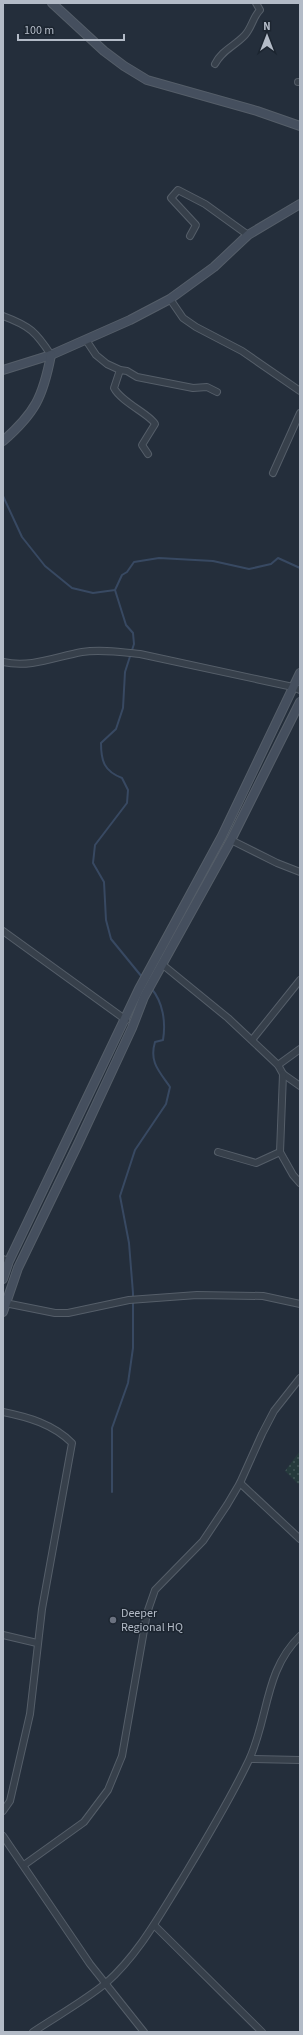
<svg xmlns="http://www.w3.org/2000/svg" width="303" height="2035" font-family="'Source Sans 3',sans-serif">
<style>
.grass{fill:url(#grass-dots)}
.lines{fill:none;stroke-linecap:round;stroke-linejoin:round}
.stream{stroke:#384962;stroke-width:2}
.street-casing{stroke:#555e69;stroke-width:8}
.secondary-casing{stroke:#555e69;stroke-width:10}
.street{stroke:#37404b;stroke-width:6}
.secondary{stroke:#454f5e;stroke-width:8}
.worship-dot{fill:#6b7280;stroke:#1c2530;stroke-width:1.5}
.labels{text-anchor:middle;dominant-baseline:central;stroke-width:3;stroke-linejoin:round;paint-order:stroke}
.poi-label{font-size:12px;fill:#b3bbc7;stroke:#1c2530;text-anchor:start}
</style>
<defs>
<pattern id="grass-dots" width="8" height="8" patternUnits="userSpaceOnUse"><rect width="8" height="8" fill="#253a3c"/><path d="M2 2h.1M6 6h.1" fill="none" stroke="#425557" stroke-width="1.8" stroke-linecap="round"/></pattern>
</defs>
<rect width="100%" height="100%" fill="#242e3b"/>
<polygon class="grass" points="300,1451 300,1484 298,1484 285,1471"/>
<g class="lines">
<g class="stream">
<polyline points="3,496 22,537 45,566 72,588 93,593 115,590 122,575 127,572 134,562 159,558 213,561 249,569 271,564 278,558 300,568"/>
<path d="M115 590 126 625 133 633 134 644 125 672 123 708 116 729 101 743C101 761 104 771 122 778L128 790 127 803 95 845 93 863 104 882 106 920 111 939 142 977"/>
<path d="M112 1492V1428L128 1383 133 1348V1293L129 1243 120 1196 135 1150 166 1104 170 1087C159 1071 149 1062 155 1042L163 1040C166 1022 163 1002 151 988"/>
</g>
<defs>
<g id="street">
<path d="M215 64C222 50 235 46 245 35 252 27 253 17 260 10L256 3"/>
<polyline points="298,82 300,82"/>
<polyline points="190,236 196,225 171,198 178,190 205,204 248,235"/>
<polyline points="170,299 183,318 196,327 242,351 300,391"/>
<path d="M3 316C30 326 36 332 51 355"/>
<polyline points="86,340 96,355 107,364 120,370 127,371 137,377 193,388 207,387 217,392"/>
<path d="M120 370 114 388C121 402 151 415 155 424L142 445 148 454"/>
<polyline points="273,473 300,413"/>
<path d="M3 662C31 668 55 657 82 652 100 649 121 652 140 654L293 687 300 690"/>
<polyline points="231,840 277,863 300,872"/>
<polyline points="3,931 126,1020"/>
<polyline points="163,965 228,1018 278,1065 283,1074 300,1086"/>
<polyline points="252,1040 300,980"/>
<polyline points="278,1065 300,1049"/>
<polyline points="283,1074 280,1152 293,1175 300,1183"/>
<polyline points="218,1152 256,1163 280,1152"/>
<polyline points="3,1259 9,1261"/>
<polyline points="5,1303 55,1313 68,1313 129,1300 197,1295 263,1296 300,1304"/>
<path d="M3 1412C28 1417 53 1424 72 1443L42 1609 30 1714 10 1801 3 1811"/>
<polyline points="240,1483 300,1539"/>
<polyline points="3,1635 37,1643"/>
<polyline points="250,1759 300,1760"/>
<polyline points="3,1836 90,1964 144,2032"/>
<polyline points="24,1865 84,1822 108,1790 122,1756 147,1613 155,1590 203,1541 227,1505 240,1483 262,1434 274,1411 300,1378"/>
<polyline points="154,1925 262,2032"/>
<path d="M33 2032C57 2016 84 2001 106 1983 138 1955 159 1916 181 1881 205 1841 229 1802 249 1760 269 1717 264 1671 300 1636"/>
</g>
<g id="secondary">
<polyline points="52,3 104,51 124,66 147,80 257,111 300,126"/>
<polyline points="3,370 51,355 130,320 170,299 214,267 248,235 300,204"/>
<path d="M3 441C35 413 43 397 51 355"/>
<polyline points="3,1279 9,1261 139,989 222,836 300,673"/>
<polyline points="3,1312 18,1268 78,1144 132,1028 144,997 231,840 300,702"/>
</g>
</defs>
<use href="#street" class="street-casing"/>
<use href="#secondary" class="secondary-casing"/>
<use href="#street" class="street"/>
<use href="#secondary" class="secondary"/>
</g>
<circle class="worship-dot" cx="113" cy="1620" r="4"/>
<g class="labels">
<g class="poi-label">
<text x="121" y="1613">Deeper<tspan x="121" dy="14">Regional HQ</tspan></text>
</g>
</g>
<rect width="303" height="2035" fill="none" stroke="#b3bbc7" stroke-width="8"/>
<g transform="translate(267 36)" stroke="#1c2530" stroke-width="3" paint-order="stroke">
<path d="M0-3L7 15L0 10L-7 15Z" fill="#b3bbc7"/>
<text y="-6" font-size="11" font-weight="bold" text-anchor="middle" fill="#b3bbc7">N</text>
</g>
<path d="M18 34v6h106v-6" fill="none" stroke="#b3bbc7" stroke-width="2"/>
<text x="24" y="34" font-size="12" fill="#b3bbc7" stroke="#1c2530" stroke-width="3" paint-order="stroke">100 m</text>
</svg>
